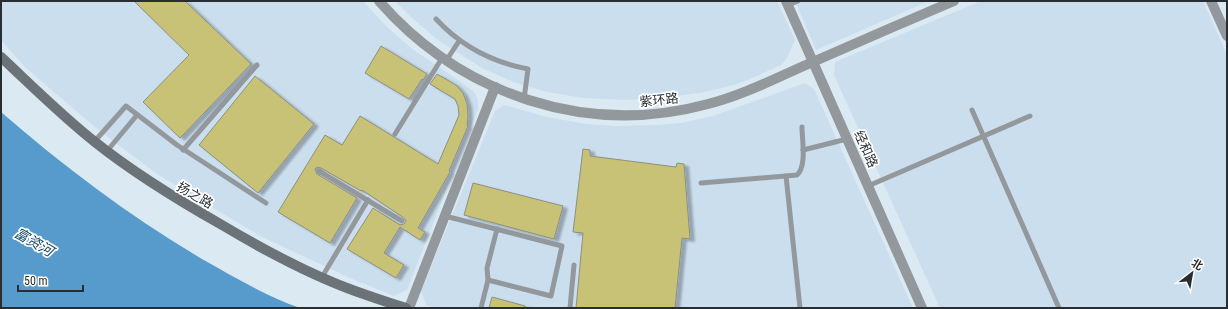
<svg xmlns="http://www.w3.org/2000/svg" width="1228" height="309" font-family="'Roboto Condensed','Noto Sans SC',sans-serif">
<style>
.built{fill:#cadeee}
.water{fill:#569bcb}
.building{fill:#c7c274;stroke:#8f8f81;filter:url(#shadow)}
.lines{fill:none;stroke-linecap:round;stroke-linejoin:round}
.lane{stroke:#93989d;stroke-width:5}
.street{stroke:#93989d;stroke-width:10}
.secondary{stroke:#6b7379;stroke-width:10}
.labels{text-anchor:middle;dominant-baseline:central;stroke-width:3.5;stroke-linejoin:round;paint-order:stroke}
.street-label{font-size:13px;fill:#282d31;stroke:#fff}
.water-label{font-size:14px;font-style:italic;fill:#114768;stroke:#fff}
</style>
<defs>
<filter id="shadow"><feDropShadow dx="4.5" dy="2.5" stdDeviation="1" flood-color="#0004"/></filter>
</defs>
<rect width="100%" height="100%" fill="#dbe9f3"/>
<g class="built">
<polygon points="1,1 363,1 388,28 411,48 468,87 475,93 478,101 478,109 407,290 394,296 350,278 260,236 157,174 96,128 25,67 1,40"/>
<polygon points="395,1 777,1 795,40 787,58 781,65 750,79 734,85 705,92 669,97 624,100 583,98 547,92 513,82 482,68 438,40 411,17"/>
<polygon points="795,1 929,1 816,50"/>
<polygon points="981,1 1203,1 1227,55 1227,308 940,308 834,75 835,62"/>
<polygon points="805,83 814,89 913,308 437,308 426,305 421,291 495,111 504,105 547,117 586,124 614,126 658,125 681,123 713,116"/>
</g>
<path class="water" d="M1 112C63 166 131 217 202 259 234 277 266 296 300 308H1Z"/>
<g class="building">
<polygon points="134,1 185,1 251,64 180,138 143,102 189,55"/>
<polygon points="381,46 427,74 423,80 422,79 409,99 365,73"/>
<polygon points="437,74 456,85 463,93 467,104 468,116 467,125 468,126 449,171 450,172 418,228 425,232 420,240 400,227 384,253 404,265 396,278 347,249 373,208 400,225 404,224 406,221 404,218 362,190 361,191 321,168 317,167 315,169 317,174 357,198 330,243 278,212 325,135 342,145 360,116 438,164 459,115 458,106 455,99 430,84"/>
<polygon points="255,76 314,124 258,193 199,145"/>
<polygon points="583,149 590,150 590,156 676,167 677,163 684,164 690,239 682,238 675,308 576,308 583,233 573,232"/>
<polygon points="473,183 563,206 554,239 464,215"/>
<polygon points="492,297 525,306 525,308 489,308"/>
</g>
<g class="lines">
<g class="lane">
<polyline points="788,5 798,1"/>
<path d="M436 19C461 46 491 62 528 69L524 99"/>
<polyline points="446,61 459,41"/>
<polyline points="972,110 1059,308"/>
<polyline points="395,134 442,58"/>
<polyline points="94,142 126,106 177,145 266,203"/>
<polyline points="183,150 257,65"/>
<polyline points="803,150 847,139"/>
<polyline points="107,151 137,115"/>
<polyline points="319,171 402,221"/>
<path d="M786 176 797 175C807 166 802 140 802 127"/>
<polyline points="701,183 786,176 800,308"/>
<polyline points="868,186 1030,116"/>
<polyline points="445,216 562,246 551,296 488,280"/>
<polyline points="322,277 368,200"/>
<polyline points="481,308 488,280 487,268 497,229"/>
<polyline points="570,308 574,265"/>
</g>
<g class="street">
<path d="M379 1C461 95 587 137 708 104 740 96 770 81 799 68 851 45 902 23 954 1"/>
<polyline points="786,1 922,308"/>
<polyline points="1211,1 1227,36"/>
<polyline points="409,308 495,87"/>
</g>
<path class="secondary" d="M1 57C32 86 62 116 95 142 135 174 178 200 222 225 264 250 308 274 355 291 372 297 389 303 406 308"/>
</g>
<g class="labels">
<g class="street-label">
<text transform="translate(659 100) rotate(-6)">紫环路</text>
<text transform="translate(866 149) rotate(66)">经和路</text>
<text transform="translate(195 195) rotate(30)">扬之路</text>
</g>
<g class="water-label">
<text transform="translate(34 242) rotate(30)">富资河</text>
</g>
</g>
<rect width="1228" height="309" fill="none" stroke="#282d31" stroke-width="4"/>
<g transform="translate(1192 273) rotate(31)" stroke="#ffffff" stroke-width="3" paint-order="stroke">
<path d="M0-3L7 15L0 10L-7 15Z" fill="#282d31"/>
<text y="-6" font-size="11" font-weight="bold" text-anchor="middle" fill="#282d31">北</text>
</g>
<path d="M18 285v6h65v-6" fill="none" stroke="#282d31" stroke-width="2"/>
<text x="24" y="285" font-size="12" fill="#282d31" stroke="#ffffff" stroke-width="3" paint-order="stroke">50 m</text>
</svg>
